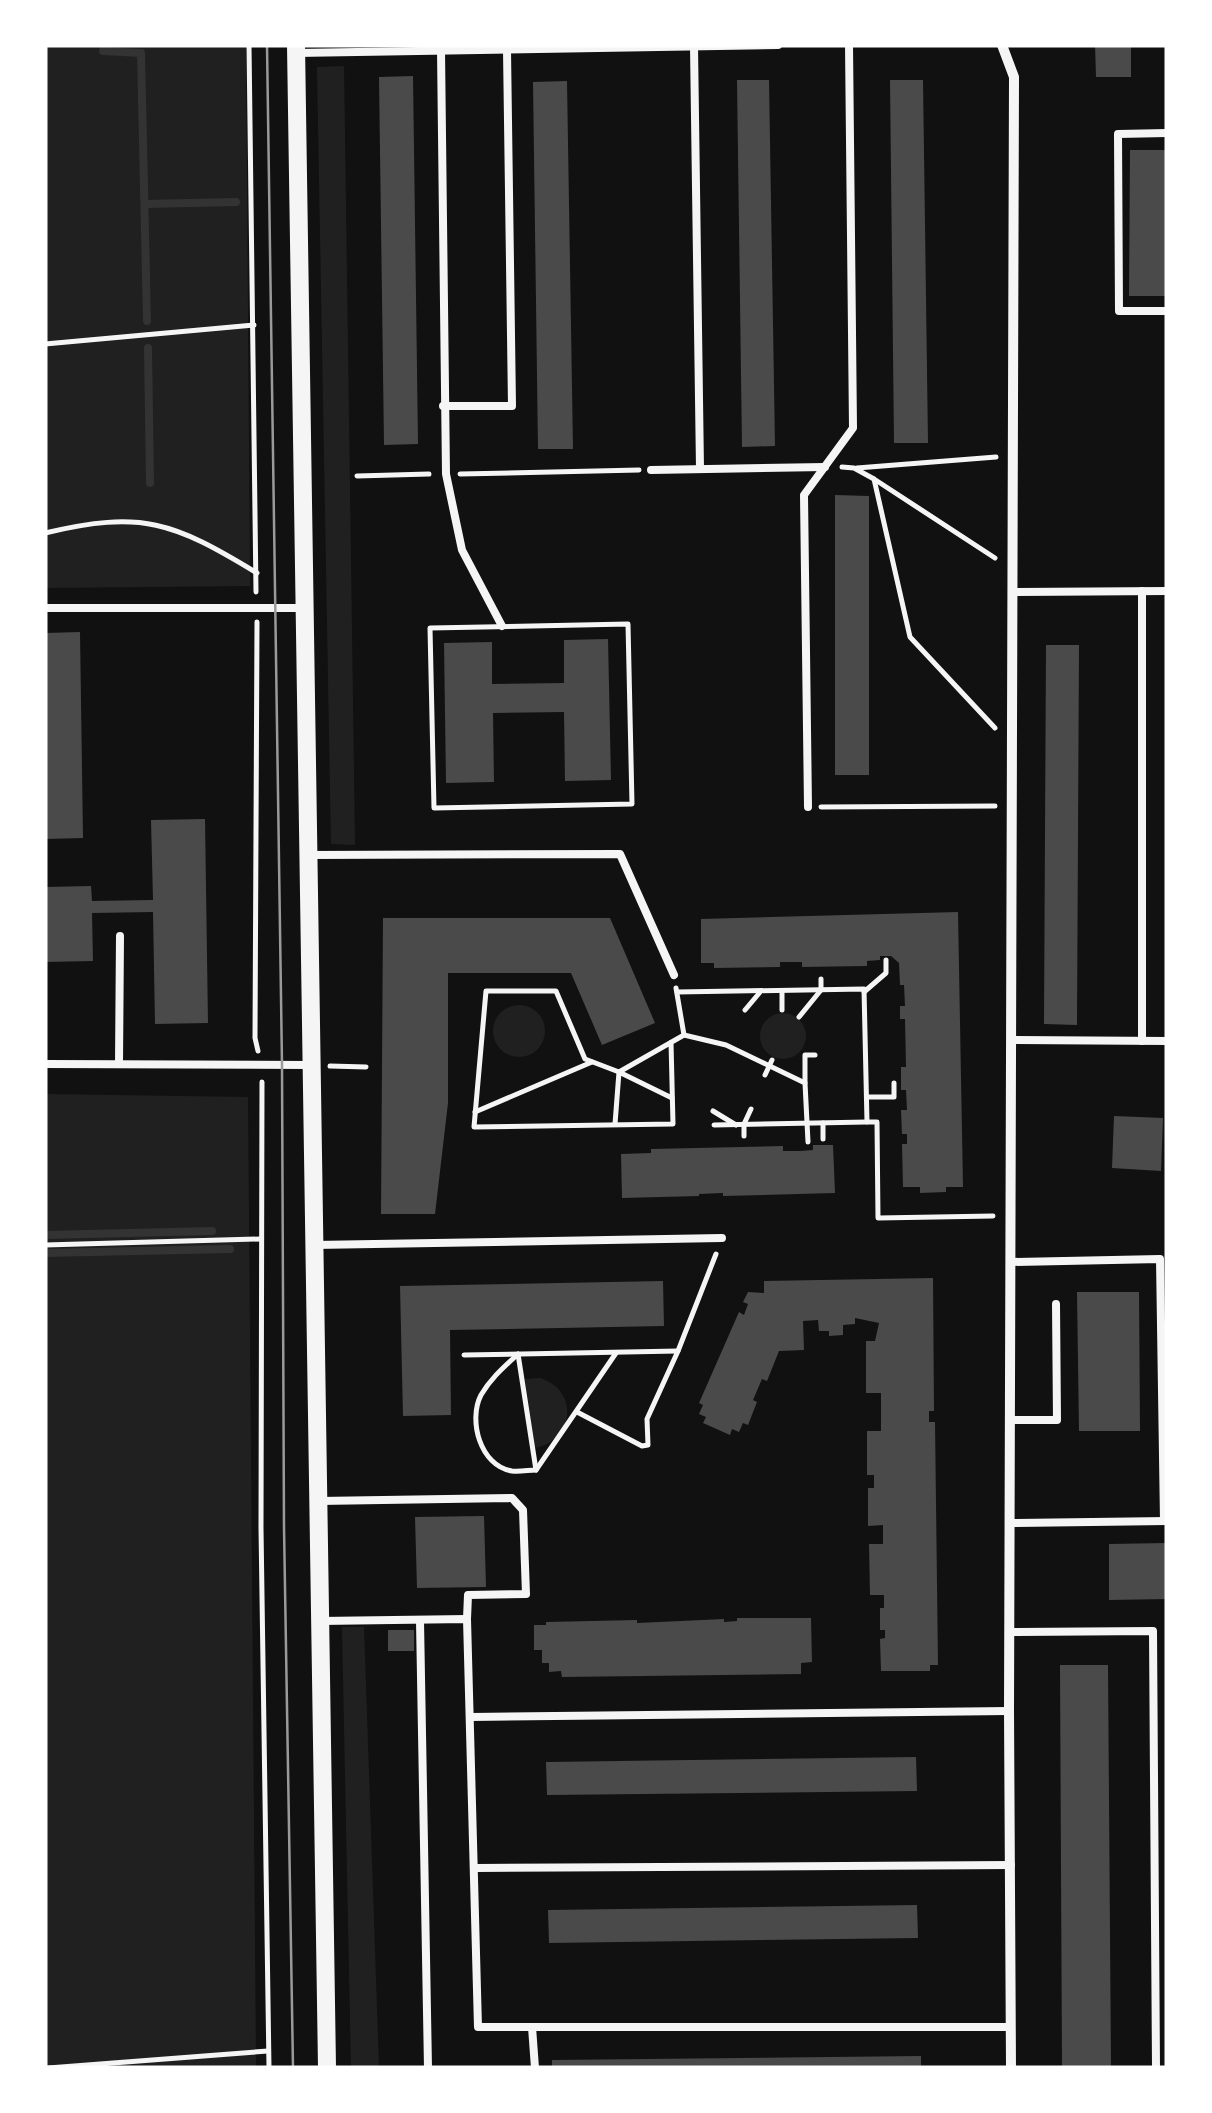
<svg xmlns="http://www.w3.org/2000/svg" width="1212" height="2113" font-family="Ubuntu,sans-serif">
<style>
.green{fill:#202020}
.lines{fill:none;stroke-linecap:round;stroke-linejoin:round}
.stream{stroke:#333;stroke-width:8}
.building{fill:#4a4a4a}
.path{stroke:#f5f5f5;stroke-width:5}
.service{stroke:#f5f5f5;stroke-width:8}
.minor{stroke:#f5f5f5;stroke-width:10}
.tertiary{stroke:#f5f5f5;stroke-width:18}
.tram{stroke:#9a9a9a;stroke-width:2.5}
</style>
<rect width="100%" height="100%" fill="#111"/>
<g class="green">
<polygon points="45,45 246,45 250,586 45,588"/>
<polygon points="344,66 355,845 331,844 317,67"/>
<circle cx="519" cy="1031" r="26"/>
<circle cx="783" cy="1036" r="23"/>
<polygon points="45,1094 248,1097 256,2068 45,2068"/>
<path d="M540 1378C579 1390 575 1440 535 1448L525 1379Z"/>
<polygon points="342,1627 364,1627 379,2068 351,2068"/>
</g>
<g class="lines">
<g class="stream">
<polyline points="103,51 141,53 147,321"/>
<polyline points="145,204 236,202"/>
<polyline points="148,348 150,483"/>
<polyline points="45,1235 212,1231"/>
<polyline points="45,1253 230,1249"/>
</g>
</g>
<g class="building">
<polygon points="1095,45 1131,45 1131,77 1096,77"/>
<polygon points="413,76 418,444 384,445 379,77"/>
<polygon points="737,80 769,80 775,446 742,447"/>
<polygon points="890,80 923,80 928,443 894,443"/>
<polygon points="567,81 573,449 538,449 533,82"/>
<polygon points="1130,150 1167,150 1167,296 1129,296"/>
<polygon points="835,495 869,496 869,775 835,775"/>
<polygon points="80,632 83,838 45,839 45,633"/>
<polygon points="608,639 611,780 565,781 564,712 493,713 494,782 446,783 444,643 492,642 492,684 564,683 564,640"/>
<polygon points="1046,645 1079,645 1077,1025 1044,1024"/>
<polygon points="205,819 208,1023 155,1024 153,912 92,913 93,961 45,962 45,887 91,886 92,901 153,900 151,820"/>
<polygon points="958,912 963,1187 946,1187 946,1192 920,1193 920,1187 903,1187 902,1144 907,1144 907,1134 902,1134 901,1110 907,1110 906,1090 901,1090 901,1067 906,1067 905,1019 900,1019 900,1006 905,1006 904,985 900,985 899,963 891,956 880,956 880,960 867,961 867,966 802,967 802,962 780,962 780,967 714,968 714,963 701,963 701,919"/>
<polygon points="383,918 610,918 655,1023 602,1045 571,973 448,973 448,1103 435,1214 381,1214"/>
<polygon points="1114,1116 1163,1118 1161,1171 1112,1168"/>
<polygon points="813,1145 833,1145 835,1193 723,1196 723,1193 699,1194 699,1196 622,1198 621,1154 651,1153 651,1149 783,1146 783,1151 800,1151 813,1150"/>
<polygon points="933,1278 934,1411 929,1411 929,1422 935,1422 938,1665 930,1665 930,1671 881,1671 880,1639 885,1638 885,1630 880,1630 880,1608 884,1608 884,1595 870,1595 869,1544 883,1544 883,1525 868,1526 868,1488 874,1488 874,1475 867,1475 867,1431 881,1431 881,1393 866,1393 866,1341 875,1341 879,1323 855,1318 855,1324 843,1325 843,1335 829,1336 829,1331 819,1331 818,1320 803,1321 804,1350 779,1351 767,1381 762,1379 753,1400 757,1402 748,1425 743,1423 739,1432 732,1429 730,1435 703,1423 706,1417 699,1414 703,1405 699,1403 739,1312 744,1315 748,1304 743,1302 748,1292 764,1293 764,1281"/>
<polygon points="663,1281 664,1326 450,1330 451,1415 403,1416 400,1286"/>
<polygon points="1077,1292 1139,1292 1140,1431 1079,1431"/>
<polygon points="484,1516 486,1587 417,1588 415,1517"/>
<polygon points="1167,1543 1167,1599 1109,1600 1109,1544"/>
<polygon points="737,1618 811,1618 812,1662 801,1663 801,1674 562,1677 561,1671 549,1672 549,1663 542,1663 542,1650 534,1650 534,1625 546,1625 546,1622 637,1620 637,1623 724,1619 724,1622 737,1621"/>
<rect x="388" y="1630" width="26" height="21"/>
<polygon points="1060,1665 1108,1665 1111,2068 1062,2068"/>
<polygon points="916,1757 917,1791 547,1795 546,1762"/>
<polygon points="917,1905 918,1938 549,1943 548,1910"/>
<polygon points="921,2056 921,2068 552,2068 552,2060"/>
</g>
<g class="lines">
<g class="path">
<polyline points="249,45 256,592"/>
<polyline points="45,344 254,325"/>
<polyline points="842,467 854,468 874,479 995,558"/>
<polyline points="857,468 996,457"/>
<polyline points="460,474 639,470"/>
<polyline points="357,476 429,474"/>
<polyline points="874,479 910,637 995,728"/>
<path d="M45 533C142 510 173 522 257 573"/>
<polyline points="257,622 255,1038 258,1051"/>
<polygon points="628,624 632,804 434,808 430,628"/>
<polyline points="821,807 995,806"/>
<polyline points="782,991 782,1010"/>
<polyline points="677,992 864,989 867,1122 877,1122 878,1218 993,1216"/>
<polyline points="864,992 886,973 886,960"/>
<polyline points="745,1010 761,991"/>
<polyline points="799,1017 821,990 821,979"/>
<polyline points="684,1035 726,1045 805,1083 808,1142"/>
<polyline points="671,1042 673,1124 474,1127 486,991 556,991 585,1059 619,1072 684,1035 676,988"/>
<polyline points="330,1066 366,1067"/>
<polyline points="765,1075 772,1060"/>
<polyline points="262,1082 261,1528 269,2068"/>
<polyline points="805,1083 805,1055 815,1055"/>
<polyline points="867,1097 894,1097 894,1083"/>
<polyline points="713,1111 736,1125"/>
<polyline points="475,1112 592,1062"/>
<polyline points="823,1123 823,1139"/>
<polyline points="615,1124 619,1072 672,1098"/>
<polyline points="714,1125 867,1122"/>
<polyline points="744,1136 744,1124 751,1109"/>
<polyline points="45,1245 260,1239"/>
<path d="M518 1354 536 1470C529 1470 520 1472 512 1471 480 1466 468 1420 481 1395 491 1378 504 1367 518 1354Z"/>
<polyline points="464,1355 678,1351"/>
<polyline points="577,1412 642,1446 648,1445 647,1419 678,1351 716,1254"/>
<polyline points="536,1470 616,1353"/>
<polyline points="48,2068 268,2051"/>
</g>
<g class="service">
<polyline points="694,46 700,469"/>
<polyline points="441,50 446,474 462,550 502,626"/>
<polyline points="296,53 778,45"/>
<polyline points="1167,133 1118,134 1119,311 1167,311"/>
<polyline points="443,406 512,406 507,50"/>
<polyline points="651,470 825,467"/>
<polyline points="1142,591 1142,1041"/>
<polyline points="1012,592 1167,591"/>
<polyline points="45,608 304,608"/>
<polyline points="808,807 804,495 853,428 849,45"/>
<polyline points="308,855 620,854 674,975"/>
<polyline points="1012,1040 1167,1041"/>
<polyline points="45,1064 310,1065"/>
<polyline points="119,1064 120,936"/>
<polyline points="314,1245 722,1238"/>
<polyline points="1011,1262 1160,1259 1164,1521"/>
<polyline points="1011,1420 1057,1420 1056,1304"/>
<polyline points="319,1501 512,1498 523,1510 526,1594 468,1595 467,1619"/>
<polyline points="1011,1523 1167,1521"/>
<polyline points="320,1621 467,1619 478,2027 532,2027 535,2068"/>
<polyline points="420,1621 428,2068"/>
<polyline points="1011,1632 1153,1631 1156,2068"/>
<polyline points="471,1717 1009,1711"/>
<polyline points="476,1868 1011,1865"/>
<polyline points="532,2027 1011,2027"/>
</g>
<polyline class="minor" points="1002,45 1014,77 1009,1711 1011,2068"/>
<polyline class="tertiary" points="296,45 327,2068"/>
<polyline class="tram" points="267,45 282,1065 284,1527 293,2068"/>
</g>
<rect width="1212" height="2113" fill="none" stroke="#ffffff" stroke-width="95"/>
</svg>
